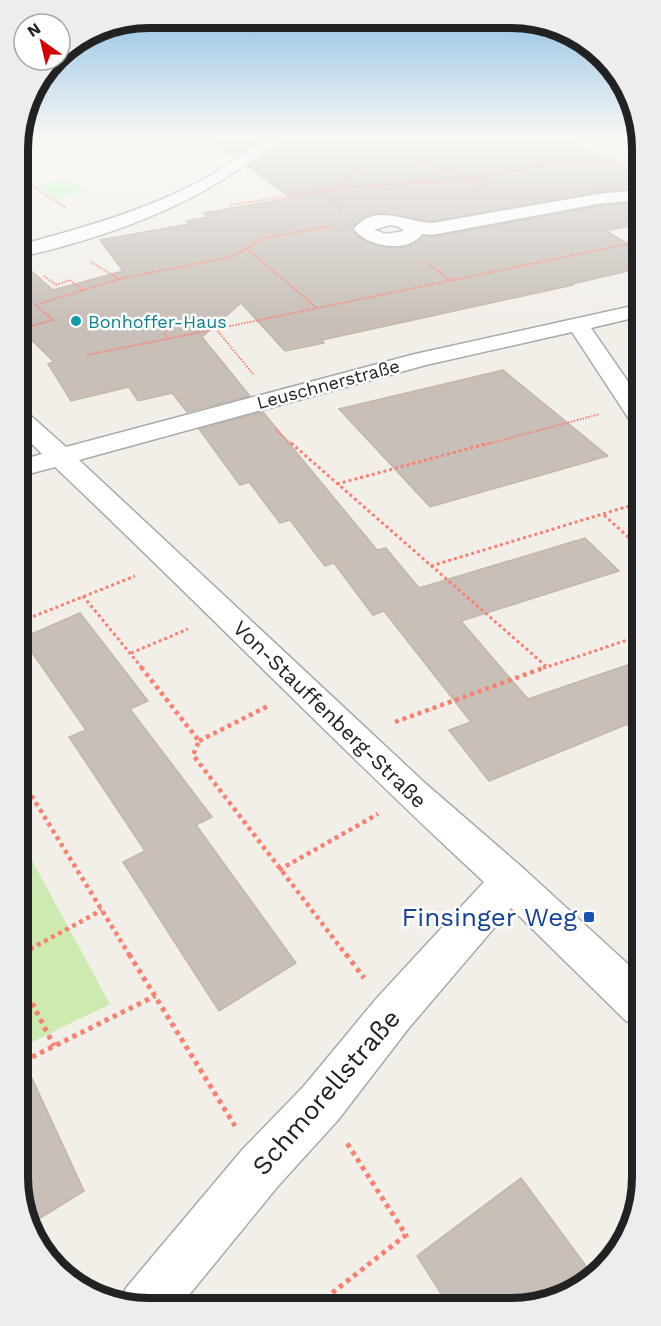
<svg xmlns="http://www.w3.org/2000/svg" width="661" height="1326" font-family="'Work Sans',sans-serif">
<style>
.grass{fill:#cdebb0}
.park{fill:#c8facc}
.building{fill:#c7bfb8;stroke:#c4b6ab;stroke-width:1.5}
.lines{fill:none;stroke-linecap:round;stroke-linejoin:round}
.minor-casing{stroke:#a9a9a9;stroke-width:3}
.path-far3{stroke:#fa8072;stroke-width:2;stroke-dasharray:1.5 1.5;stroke-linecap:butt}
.path-far2{stroke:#fa8072;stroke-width:3;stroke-dasharray:3 3;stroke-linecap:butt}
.path-far1{stroke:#fa8072;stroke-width:4.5;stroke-dasharray:4 4;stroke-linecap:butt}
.path{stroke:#fa8072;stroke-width:5;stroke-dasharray:4.5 4.5;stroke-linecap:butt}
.minor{fill:#fff;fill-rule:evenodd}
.culture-dot{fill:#0f9aa8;stroke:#fff;stroke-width:2}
.transit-dot{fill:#1a4fb4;stroke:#fff;stroke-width:2}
.labels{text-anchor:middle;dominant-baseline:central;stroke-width:5;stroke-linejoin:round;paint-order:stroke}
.far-culture-label{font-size:18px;fill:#0d838f;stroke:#fff;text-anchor:start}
.far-street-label{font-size:18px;fill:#222;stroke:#fff}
.street-label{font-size:21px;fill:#222;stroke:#fff}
.near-transit-label{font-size:26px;fill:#164399;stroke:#fff;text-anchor:end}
.near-street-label{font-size:26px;fill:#222;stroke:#fff}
.rim{fill:none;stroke:#222;stroke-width:8}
</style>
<rect width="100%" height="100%" fill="#f2efe9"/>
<polygon class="grass" points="23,844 110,1004 24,1046"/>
<polygon class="park" points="68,179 86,192 55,199 37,186"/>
<g class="building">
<polygon points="208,137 259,137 235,157"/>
<polygon points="280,137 566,137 637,173 637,188 598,192 432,221 380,213 361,219 352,227 352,231 367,242 398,248 409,246 423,236 432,237 598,206 637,202 637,224 606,231 637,249 637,269 572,284 573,285 322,340 324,343 285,351 241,303 202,337 250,396 187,412 172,393 138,401 129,387 71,401 48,364 54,362 20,329 20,261 53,290 123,271 100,240 189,224 186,221 208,217 204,213 291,198 248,166 266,153"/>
<polygon points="503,370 608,456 430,507 339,409"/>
<polygon points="263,412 377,550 386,548 419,588 585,538 619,571 461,621 528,699 639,661 640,719 489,781 449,730 471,722 384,611 373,615 334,563 325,566 290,520 280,523 249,482 240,485 199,429"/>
<polygon points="80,613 148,701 130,709 212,817 196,825 296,963 219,1011 123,862 145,851 69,737 86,730 22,638"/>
<polygon points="24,1061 84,1191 29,1225 25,1219"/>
<polygon points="521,1178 592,1274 554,1301 447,1303 417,1256"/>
</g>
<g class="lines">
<defs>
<g id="minor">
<path d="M262 137H278C268 151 253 160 239 169 175 213 96 240 20 257V245C99 223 202 196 262 137Z"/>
<path d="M637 190V200L598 204 432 235 422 234C409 254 366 247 354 229 373 202 407 222 432 223L598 194ZM390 225 399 227 404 231 386 234 374 230Z"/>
<path d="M637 305V317L591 328 638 396V421L629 419 572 332 426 365 79 460 426 784 524 869 641 976 642 1027 626 1021 511 908 408 1029 338 1120 278 1186 180 1306 132 1307 120 1301 126 1288 242 1150 304 1086 376 999 484 882C338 747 200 604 55 467L21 476V460L42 454 21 433V413L30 415 66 447 415 354Z"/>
</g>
</defs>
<use href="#minor" class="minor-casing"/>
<g class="path-far3">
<polyline points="496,137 546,164"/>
<polyline points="376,145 471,179 486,188"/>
<polyline points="19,149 83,137"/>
<polyline points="19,185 34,187 66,208"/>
<polyline points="342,187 382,137"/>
<polyline points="319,191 341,209"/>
<polyline points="230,205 341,188 471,179 546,165 636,159"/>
<polyline points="20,211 28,218"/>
<polyline points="246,248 316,307"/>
<polyline points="91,262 119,279"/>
<polyline points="426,262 451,281"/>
<polyline points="44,276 56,285 70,280 84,291"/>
<polyline points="20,329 53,320 35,305 119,279 231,257 264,238 331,226"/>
<polyline points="164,333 168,339"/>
<polyline points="87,355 216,329"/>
<polyline points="253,374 216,329 637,242"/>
<polyline points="276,430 293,445"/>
<polyline points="484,445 600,414"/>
</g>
<g class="path-far2">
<polyline points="291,443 547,667 639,636"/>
<polyline points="337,484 489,443"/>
<polyline points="604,515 639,547"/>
<polyline points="431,566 639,503"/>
<polyline points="83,596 142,668"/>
<polyline points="22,621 135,576"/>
<polyline points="131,653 188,629"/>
<polyline points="543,668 546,667"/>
</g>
<g class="path-far1">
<polyline points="141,667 199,741 193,755 347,956"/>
<polyline points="395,722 546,667"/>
<polyline points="199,741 268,706"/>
<polyline points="23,782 130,956"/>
<polyline points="279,870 378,814"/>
<polyline points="23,953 102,910"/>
</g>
<g class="path">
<polyline points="129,954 235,1126"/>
<polyline points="346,954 364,978"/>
<polyline points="24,987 54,1046"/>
<polyline points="24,1061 155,996"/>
<polyline points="318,1304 406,1235 347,1143"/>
</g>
<use href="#minor" class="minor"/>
</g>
<linearGradient id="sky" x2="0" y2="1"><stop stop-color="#8fc0e4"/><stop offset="0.43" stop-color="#f9f8f5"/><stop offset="1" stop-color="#f9f8f5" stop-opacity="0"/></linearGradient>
<rect width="661" height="322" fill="url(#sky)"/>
<circle class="culture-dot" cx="76" cy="321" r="6"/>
<rect class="transit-dot" x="583" y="911" width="12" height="12" rx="3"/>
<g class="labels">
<g class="far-culture-label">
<text x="88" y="321">Bonhoffer-Haus</text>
</g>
<g class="far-street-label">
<text transform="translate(328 384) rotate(-15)">Leuschnerstraße</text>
</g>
<g class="street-label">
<text transform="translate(330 714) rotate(44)">Von-Stauffenberg-Straße</text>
</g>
<g class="near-transit-label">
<text x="577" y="917">Finsinger Weg</text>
</g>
<g class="near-street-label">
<text transform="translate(326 1092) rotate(-49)">Schmorellstraße</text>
</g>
</g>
<path d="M0 0H661V1326H0ZM149 28H511A121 121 0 0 1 632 149V1177A121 121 0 0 1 511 1298H149A121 121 0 0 1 28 1177V149A121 121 0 0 1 149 28Z" fill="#ededed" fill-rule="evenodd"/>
<path class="rim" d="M149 28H511A121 121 0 0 1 632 149V1177A121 121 0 0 1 511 1298H149A121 121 0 0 1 28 1177V149A121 121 0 0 1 149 28Z"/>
<g transform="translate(42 42) rotate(326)"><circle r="28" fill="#ffffff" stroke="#a7a7a7" stroke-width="1.5"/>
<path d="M0-4.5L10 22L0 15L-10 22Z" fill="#d40000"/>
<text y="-9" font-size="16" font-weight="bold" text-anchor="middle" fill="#222222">N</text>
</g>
</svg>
